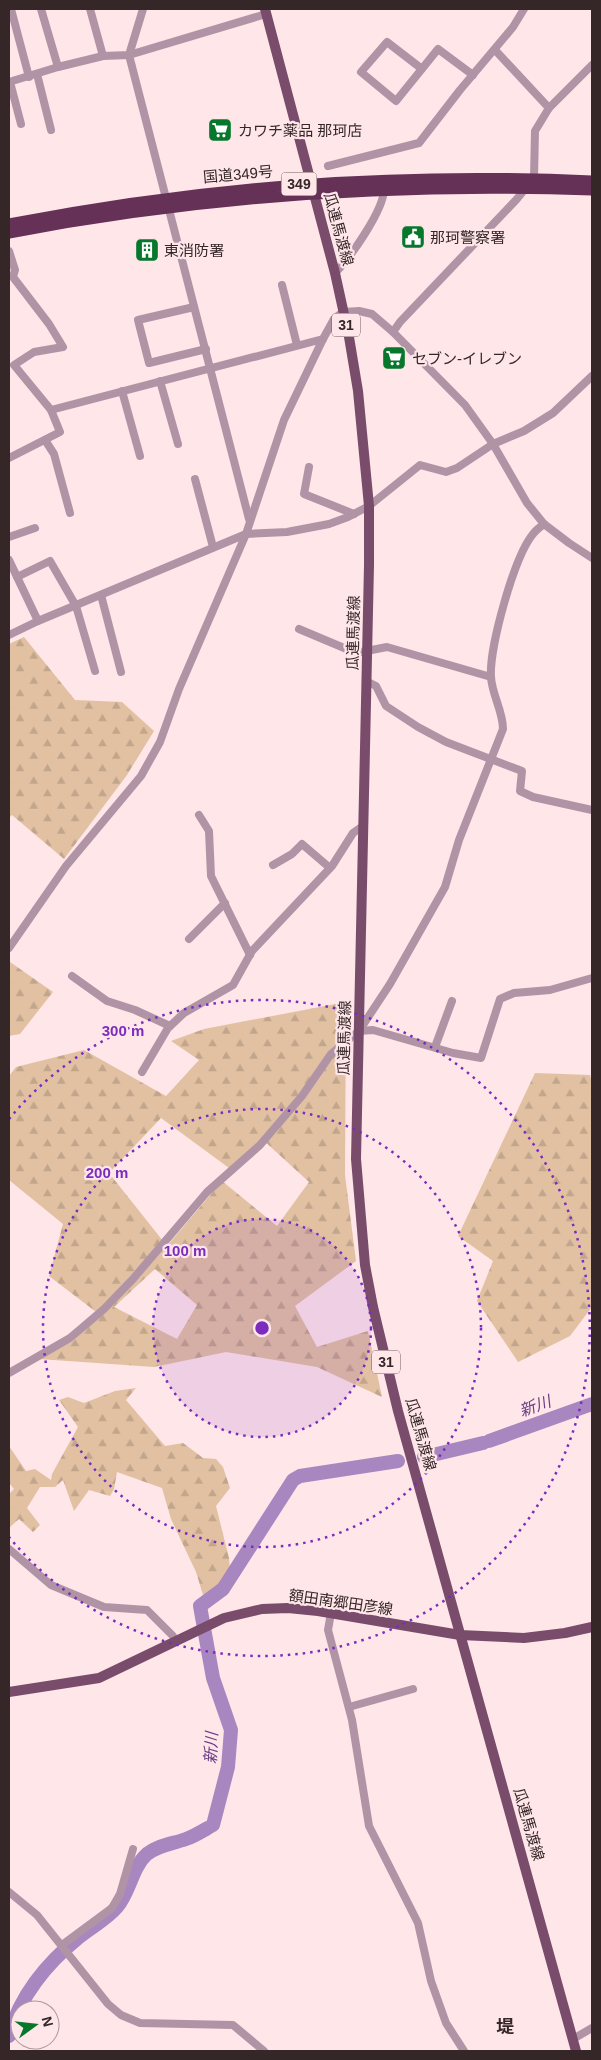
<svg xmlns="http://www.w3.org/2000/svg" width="601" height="2060" font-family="Arial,'Noto Sans JP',sans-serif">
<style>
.forest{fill:url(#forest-firs);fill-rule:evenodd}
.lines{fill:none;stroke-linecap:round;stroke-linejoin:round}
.river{stroke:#a886bf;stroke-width:14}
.minor{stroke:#b094a6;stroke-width:8}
.major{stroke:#7a4c6c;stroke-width:10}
.highway{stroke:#663157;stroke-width:11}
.ring{fill:none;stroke:#7b2cbf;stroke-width:2.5;stroke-dasharray:2.5 5}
.labels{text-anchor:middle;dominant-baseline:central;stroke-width:4.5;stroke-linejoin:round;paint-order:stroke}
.shield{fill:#fee6e9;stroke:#716062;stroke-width:1}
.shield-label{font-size:14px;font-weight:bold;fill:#352628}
.poi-label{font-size:15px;fill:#352628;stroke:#fee6e9;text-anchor:start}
.street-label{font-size:15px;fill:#352628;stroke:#fee6e9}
.water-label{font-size:16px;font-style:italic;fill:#693c84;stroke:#fee6e9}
.quarter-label{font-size:18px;font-weight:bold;fill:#352628;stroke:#fee6e9}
.centre{fill:#7b2cbf;stroke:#fee6e9;stroke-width:2.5}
.ring-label{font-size:15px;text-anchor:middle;font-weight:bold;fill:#7b2cbf;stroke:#fee6e9;stroke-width:4.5;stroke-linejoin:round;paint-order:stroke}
</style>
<defs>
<pattern id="forest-firs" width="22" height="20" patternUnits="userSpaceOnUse" patternTransform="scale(1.25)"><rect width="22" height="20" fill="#e2c1a3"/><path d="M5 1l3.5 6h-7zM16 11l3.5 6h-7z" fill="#c2a68c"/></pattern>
</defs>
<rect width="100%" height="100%" fill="#fee6e9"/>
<g class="forest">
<polygon points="24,637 75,700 122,702 154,731 127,775 64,859 12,815 9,818 9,644"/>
<polygon points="10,962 53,992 20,1034 9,1036"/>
<path d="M346 1002 345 1175 356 1261 295 1306 317 1347 368 1331 382 1397 317 1367 226 1352 154 1367 39 1359 73 1341 100 1315 49 1276 63 1224 9 1180V1076L16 1067 84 1050 166 1096 199 1060 171 1041 204 1029ZM161 1118 229 1168 262 1139 309 1182 277 1226 222 1181 167 1246 109 1173ZM155 1269 197 1305 177 1339 114 1307Z"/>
<polygon points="535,1073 590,1075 592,1083 592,1307 570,1336 518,1362 477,1301 493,1261 458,1236"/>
<polygon points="136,1388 126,1400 165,1446 183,1443 203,1458 216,1459 223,1467 230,1488 216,1506 229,1558 230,1572 220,1585 203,1595 196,1572 171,1519 162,1488 117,1472 114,1489 110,1496 89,1490 74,1511 63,1480 55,1487 40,1487 27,1508 40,1525 33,1532 19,1519 9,1528 9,1494 14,1489 9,1483 9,1446 26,1471 35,1469 51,1480 52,1474 78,1427 59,1400 68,1397 84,1403 115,1391"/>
</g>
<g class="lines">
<g class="river">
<polyline points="489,1441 592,1404"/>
<polyline points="424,1457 483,1443"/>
<path d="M9 2036C19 1997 47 1963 78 1938 91 1927 106 1920 117 1907 130 1892 132 1867 147 1854 158 1845 172 1844 186 1839 195 1836 204 1830 213 1825L228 1767 231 1730 213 1678 200 1606 223 1589 293 1480 300 1476 398 1461"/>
</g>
<g class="minor">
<polyline points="11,9 29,77"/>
<polyline points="41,9 58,67"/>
<polyline points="90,9 103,56"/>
<polyline points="143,9 129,55 249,519"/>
<polyline points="495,50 549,108"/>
<polyline points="422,69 387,42 361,72 396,101 438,49 473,75"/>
<polyline points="37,74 51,130"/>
<polyline points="9,82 58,67 103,56 129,55 266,14"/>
<polyline points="10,82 21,124"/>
<polyline points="328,166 419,143 460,90 513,27 524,9"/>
<polyline points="9,251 15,270 13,277 49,324 63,347 34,352 14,365 51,410 60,432 9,458"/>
<path d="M335 273C350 258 384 210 384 189"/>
<polyline points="282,285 297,345"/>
<polyline points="194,307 138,320 149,363 206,349"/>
<polyline points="393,332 400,322 516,200 534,178 535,131 549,108 592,65"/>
<polyline points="160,381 178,444"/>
<polyline points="122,391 140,456"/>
<polyline points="51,410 323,339"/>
<polyline points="45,440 54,454 70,513"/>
<polyline points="309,467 304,494 354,514"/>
<polyline points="195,479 213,547"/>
<polyline points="9,537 35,528"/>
<polyline points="9,560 38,621"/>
<polyline points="17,577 50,561 76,606 95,671"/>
<polyline points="101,595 121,672"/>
<polyline points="299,629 356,653 387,647 491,677"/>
<polyline points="9,635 38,621 246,534 287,532 329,524 348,517 369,506 420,465 446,472 457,468 493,444 524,431 553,413 592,376"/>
<polyline points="366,681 376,686 386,706 418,727 446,742 522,771 520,791 533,797 592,810"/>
<polyline points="199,815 209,831 211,876 250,955"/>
<polyline points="273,865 292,854 302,844 330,868"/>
<polyline points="189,939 225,903"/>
<polyline points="9,948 66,866 141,776 160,742 179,689 246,534 284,420 323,339 334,319 343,312 359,311 372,314 393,332 465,405 493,444 527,503 544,524 569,543 592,558"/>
<polyline points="72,976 107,1001 135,1010 170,1026"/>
<polyline points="359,1031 373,1030 453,1053 481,1058 500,999 514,993 550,990 592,978"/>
<polyline points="435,1047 452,1001"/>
<polyline points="142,1072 168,1028 184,1013 233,985 252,951 332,866 353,833 363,826"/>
<path d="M9 1373 70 1338 104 1309 133 1279 207 1192 260 1145 302 1096 331 1054 359 1031 390 984 445 887 459 840 503 729C503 711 492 695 491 677 489 648 514 557 533 534 536 530 540 527 544 524"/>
<polyline points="9,1549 51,1585 104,1607 147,1610 173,1636 175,1641"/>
<polyline points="331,1613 328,1630 352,1720 369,1826 418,1923 431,1981 446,2023 464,2051"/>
<polyline points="349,1707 413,1689"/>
<polyline points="9,1892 37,1915 108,2004 121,2015 140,2023 233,2025 264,2051"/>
<polyline points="62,1945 112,1908 120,1894 133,1849"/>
<polyline points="573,2039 592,2028"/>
</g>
<g class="major">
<polyline points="265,9 335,273 349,337 358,391 369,506 369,565 356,1159 365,1265 373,1307 398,1411 576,2051"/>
<polyline points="9,1692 99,1678 224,1618 262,1609 288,1608 318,1611 460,1635 524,1638 565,1633 592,1627"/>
</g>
<g class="highway">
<path d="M9 224C205 186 393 172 592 181"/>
<path d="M9 233C202 196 396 183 592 190"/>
</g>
</g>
<circle cx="262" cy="1328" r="109" fill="#7b2cbf" fill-opacity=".12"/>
<g class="ring">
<circle cx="262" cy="1328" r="109"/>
<circle cx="262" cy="1328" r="219"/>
<path d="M9 1119A328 328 0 1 1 9 1537"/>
</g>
<defs>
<symbol id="supermarket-square" viewBox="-11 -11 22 22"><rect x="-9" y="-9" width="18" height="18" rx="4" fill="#07772c" stroke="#fee6e9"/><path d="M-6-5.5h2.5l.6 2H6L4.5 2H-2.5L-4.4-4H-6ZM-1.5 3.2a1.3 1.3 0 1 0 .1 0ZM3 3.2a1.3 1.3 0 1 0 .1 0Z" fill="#fff"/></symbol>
<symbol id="civic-square" viewBox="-11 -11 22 22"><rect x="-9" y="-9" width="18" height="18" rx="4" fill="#07772c" stroke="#fee6e9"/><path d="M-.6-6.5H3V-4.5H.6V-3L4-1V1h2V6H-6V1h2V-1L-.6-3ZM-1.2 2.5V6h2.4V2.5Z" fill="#fff"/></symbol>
<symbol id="building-square" viewBox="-11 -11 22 22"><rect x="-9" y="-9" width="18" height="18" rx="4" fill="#07772c" stroke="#fee6e9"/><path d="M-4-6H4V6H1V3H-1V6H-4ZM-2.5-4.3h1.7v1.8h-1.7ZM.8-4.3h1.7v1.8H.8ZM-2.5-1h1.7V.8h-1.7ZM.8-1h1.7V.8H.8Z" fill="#fff"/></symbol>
</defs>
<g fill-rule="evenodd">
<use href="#supermarket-square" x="206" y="116" width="28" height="28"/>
<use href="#civic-square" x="399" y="223" width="28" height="28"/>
<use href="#building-square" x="133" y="236" width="28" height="28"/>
<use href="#supermarket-square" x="380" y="344" width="28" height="28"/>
</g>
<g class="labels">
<g class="shield">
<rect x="281.5" y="172.5" width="35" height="23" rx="4"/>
<rect x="332" y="313.5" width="28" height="23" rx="4"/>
<rect x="372" y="1350.5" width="28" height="23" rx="4"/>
</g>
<g class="shield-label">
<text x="299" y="184">349</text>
<text x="346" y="325">31</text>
<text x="386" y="1362">31</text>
</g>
<g class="poi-label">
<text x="238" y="130">カワチ薬品 那珂店</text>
<text x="430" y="237">那珂警察署</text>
<text x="164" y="250">東消防署</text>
<text x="412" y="358">セブン-イレブン</text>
</g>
<g class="street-label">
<text transform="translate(238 174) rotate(-5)">国道349号</text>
<text transform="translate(339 229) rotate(75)">瓜連馬渡線</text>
<text transform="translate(353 633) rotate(-89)">瓜連馬渡線</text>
<text transform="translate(344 1038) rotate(-89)">瓜連馬渡線</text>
<text transform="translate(421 1434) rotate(74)">瓜連馬渡線</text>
<text transform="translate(341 1602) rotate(8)">額田南郷田彦線</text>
<text transform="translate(529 1824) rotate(74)">瓜連馬渡線</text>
</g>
<g class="water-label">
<text transform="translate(535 1406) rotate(-20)">新川</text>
<text transform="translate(211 1748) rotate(-87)">新川</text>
</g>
<g class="quarter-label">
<text x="505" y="2027">堤</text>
</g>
</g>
<circle cx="262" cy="1328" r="8" class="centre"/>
<g class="ring-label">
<text x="123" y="1036">300 m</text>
<text x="107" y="1178">200 m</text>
<text x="185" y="1256">100 m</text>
</g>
<rect width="601" height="2060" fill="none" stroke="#352628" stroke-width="20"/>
<g transform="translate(35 2025) rotate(75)"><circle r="24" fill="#fee6e9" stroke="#ae999c"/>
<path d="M0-4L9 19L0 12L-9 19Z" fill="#07772c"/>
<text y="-8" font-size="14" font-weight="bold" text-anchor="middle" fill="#352628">N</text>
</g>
</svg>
